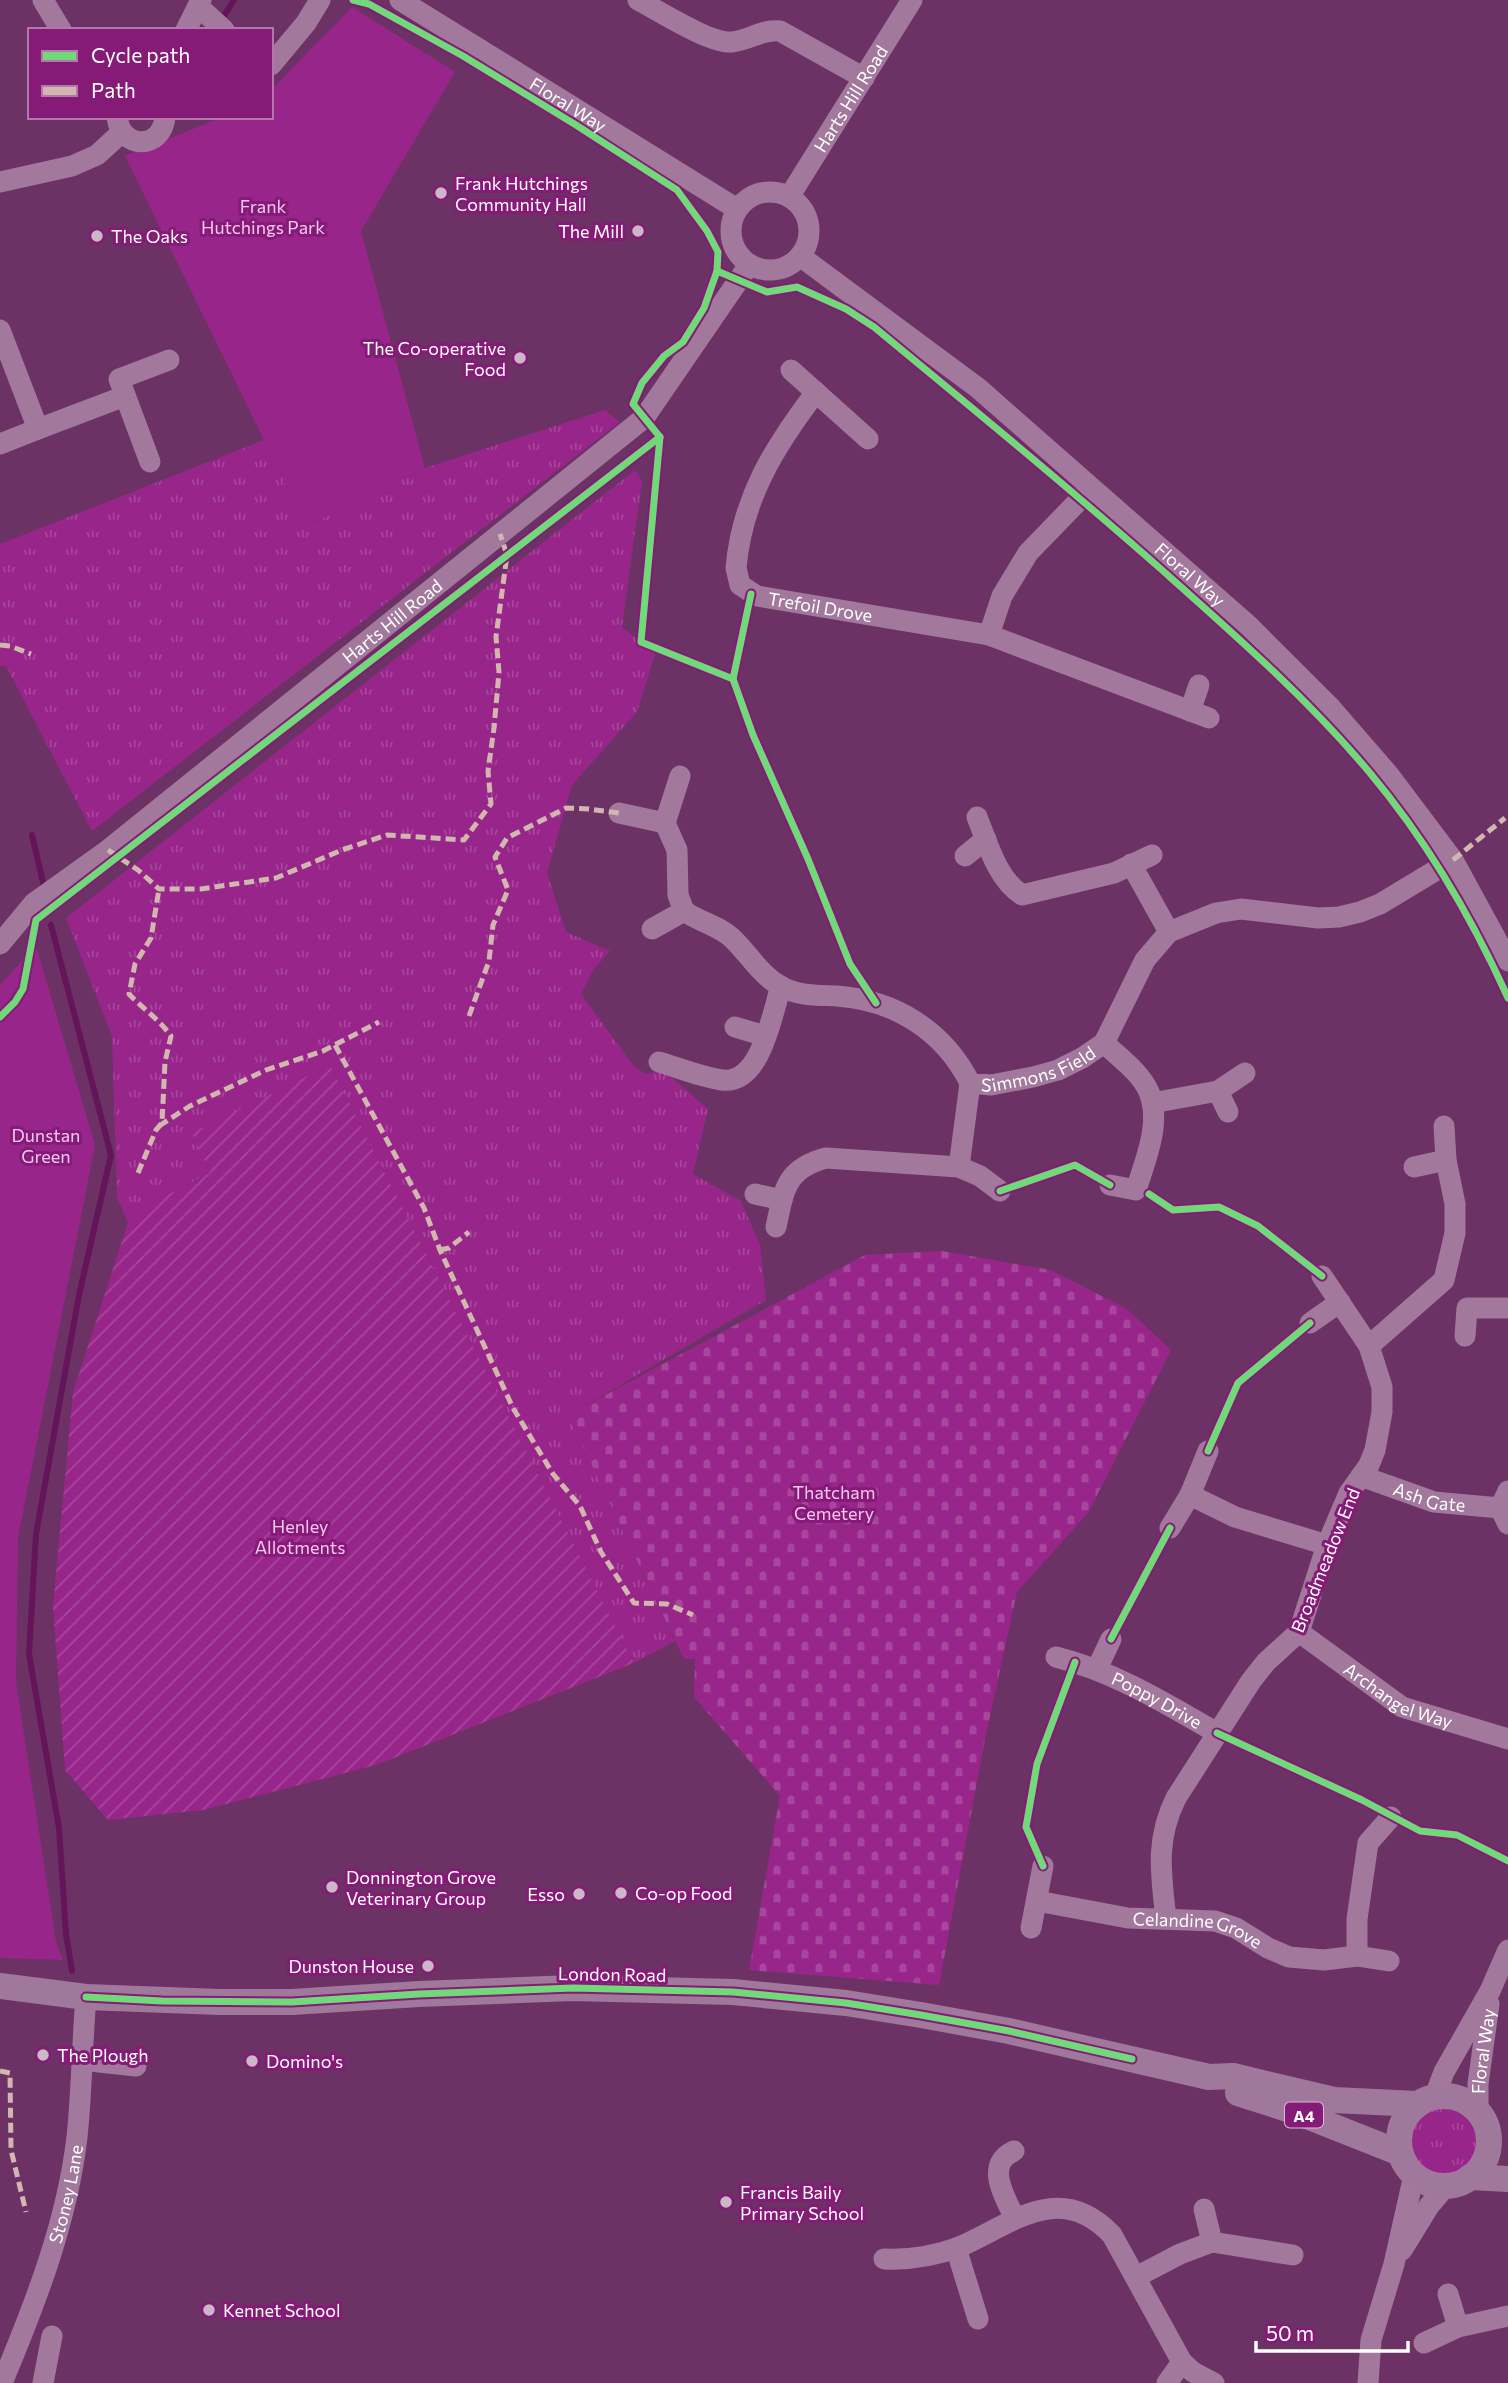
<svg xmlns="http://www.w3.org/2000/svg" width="1508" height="2383" font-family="Commissioner,sans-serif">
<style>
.grass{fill:url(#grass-tufts)}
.cemetery{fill:url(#cemetery-stones)}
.park{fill:#97258a}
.garden{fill:url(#garden-furrows)}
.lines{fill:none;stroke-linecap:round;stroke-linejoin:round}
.stream{stroke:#641459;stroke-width:6}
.minor{stroke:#a2799c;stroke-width:21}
.major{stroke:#a0789b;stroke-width:26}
.quiet{stroke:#d1b7ad;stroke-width:5;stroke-dasharray:10 5;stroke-linecap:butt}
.cycleway-casing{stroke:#851a77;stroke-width:11}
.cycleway{stroke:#71d979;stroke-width:7}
.poi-dot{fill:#ccb7c9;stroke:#851a77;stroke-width:2.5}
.labels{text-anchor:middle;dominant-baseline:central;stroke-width:6;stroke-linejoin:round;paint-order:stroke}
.shield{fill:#851a77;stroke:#dabad6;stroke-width:2}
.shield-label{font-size:16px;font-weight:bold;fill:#fff}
.street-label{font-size:18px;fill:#fff;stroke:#851a77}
.poi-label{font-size:18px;fill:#fff;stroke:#851a77;text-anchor:start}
.park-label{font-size:18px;fill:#f9c6f3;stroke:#851a77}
</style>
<defs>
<pattern id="grass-tufts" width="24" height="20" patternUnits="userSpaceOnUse" patternTransform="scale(1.75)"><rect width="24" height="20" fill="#97258a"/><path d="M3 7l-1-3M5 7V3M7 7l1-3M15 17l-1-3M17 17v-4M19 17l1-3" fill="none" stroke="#a7469c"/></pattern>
<pattern id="cemetery-stones" width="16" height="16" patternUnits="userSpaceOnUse" patternTransform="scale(1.75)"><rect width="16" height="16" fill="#97258a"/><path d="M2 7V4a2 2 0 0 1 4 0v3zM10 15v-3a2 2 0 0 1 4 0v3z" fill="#a7469c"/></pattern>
<pattern id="garden-furrows" width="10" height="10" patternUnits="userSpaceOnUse" patternTransform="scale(1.75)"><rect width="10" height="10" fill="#97258a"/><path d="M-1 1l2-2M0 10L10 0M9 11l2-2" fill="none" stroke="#a7469c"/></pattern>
</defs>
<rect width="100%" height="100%" fill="#6c3265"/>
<g class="grass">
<polygon points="605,410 620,422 92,831 6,666 0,666 0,544 264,440 307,526 425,468"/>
<polygon points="635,470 642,481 622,627 655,654 637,712 572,785 547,873 566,932 610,951 593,970 581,994 633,1065 645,1074 663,1070 708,1109 693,1174 741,1201 760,1245 766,1300 569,1415 675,1641 634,1663 330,1066 193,1134 210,1173 144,1207 128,1223 117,1197 112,1036 66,918"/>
<circle cx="1445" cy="2141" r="37"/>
</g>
<polygon class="cemetery" points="942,1251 1051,1270 1127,1309 1171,1350 1088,1513 1017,1592 985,1739 939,1985 749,1970 780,1796 694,1697 695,1659 684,1659 568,1415 865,1255"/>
<g class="park">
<polygon points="352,7 455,72 361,231 425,468 306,526 125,156 223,117 271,117 271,90"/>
<polygon points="36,946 95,1145 18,1538 16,1682 56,1942 63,1960 0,1958 0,985"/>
</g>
<polygon class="garden" points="330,1065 634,1663 376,1765 203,1810 108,1820 65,1770 53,1606 73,1392 128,1223 144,1207 210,1173 192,1133"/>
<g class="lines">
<g class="stream">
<polyline points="220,22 234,0"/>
<polyline points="32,835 45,891"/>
<polyline points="51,925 111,1155 79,1295 36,1534 29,1654 59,1828 66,1934 72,1971"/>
</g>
<g class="minor">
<polyline points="43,0 61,30"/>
<polyline points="201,0 198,6 224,30"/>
<path id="s1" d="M400 0 737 209"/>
<path d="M638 0C659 11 710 44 732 42 750 40 762 29 780 31L864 78"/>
<polyline points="186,30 198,6"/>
<polyline points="271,65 306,23 320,0"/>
<path d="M117 117C121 150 162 150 165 117"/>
<polyline points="0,182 72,166 97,155 122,132"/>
<circle cx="770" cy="231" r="39"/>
<path id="s2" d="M789 197 912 0"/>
<path id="s3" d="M800 256 978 388 1249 626 1331 708 1389 775 1453 860 1508 961"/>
<polyline points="0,330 38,429 125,396"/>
<polyline points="791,370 868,439"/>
<path id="s4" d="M816 392C775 446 742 498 736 568L740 585 757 596 989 635 1209 718"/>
<polyline points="0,444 38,429"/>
<polyline points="150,462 119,379 169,360"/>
<polyline points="989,635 1002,596 1028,553 1091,488"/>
<polyline points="1190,711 1199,685"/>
<path id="s5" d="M680 776 665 823 677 850 678 895 684 911C699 922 721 926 734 940 750 956 760 974 780 986 797 996 818 995 837 996 895 1000 944 1031 970 1083L991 1085 1033 1077 1058 1070 1082 1058 1104 1043 1145 960 1169 932 1216 913 1241 909 1318 918 1339 917 1360 912 1380 904 1453 860"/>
<polyline points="619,813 665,823"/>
<path d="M977 817C988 844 997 879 1022 895L1114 873 1152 855"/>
<polyline points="965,856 986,839"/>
<polyline points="1131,864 1169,932"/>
<polyline points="652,929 684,911"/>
<path id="s6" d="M0 944 34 903 108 850 644 418 749 265"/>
<polyline points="735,1027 765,1036"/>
<path d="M1104 1043C1119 1057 1141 1073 1149 1092 1162 1122 1145 1161 1136 1190L1110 1185"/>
<path d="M659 1062C679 1068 701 1077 722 1080 761 1085 772 1014 781 986"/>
<polyline points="1218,1091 1228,1112"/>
<polyline points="1152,1103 1218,1091 1245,1073"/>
<polyline points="959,1167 970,1083"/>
<polyline points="1414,1167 1446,1160"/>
<polyline points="755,1194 782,1200"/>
<path d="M776 1227C784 1190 785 1169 826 1158L959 1167 980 1176 1000 1191"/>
<polyline points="1310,1323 1340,1302"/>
<polyline points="1465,1336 1467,1308 1508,1308"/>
<polyline points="1369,1346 1444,1280 1455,1233 1455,1204 1446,1160 1444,1126"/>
<path id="s7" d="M1361 1476 1434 1502 1500 1508"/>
<polyline points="1508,1491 1500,1508 1508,1524"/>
<polyline points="1190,1495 1235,1517 1327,1545"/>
<polyline points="1170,1528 1190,1495 1208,1451"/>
<path id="s8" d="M1299 1632 1402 1707 1508 1739"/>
<path id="s9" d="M1056 1657C1115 1672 1165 1703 1217 1733"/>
<polyline points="1097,1669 1111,1639"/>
<path id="s10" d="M1037 1901 1128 1918 1215 1921 1236 1928 1268 1948 1289 1957 1324 1960 1357 1956 1389 1961"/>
<path d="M1166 1919C1161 1874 1155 1840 1176 1798L1251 1681 1266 1662 1299 1632 1327 1545 1349 1493 1369 1465 1375 1450 1382 1412V1387L1369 1346 1322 1276"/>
<polyline points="1031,1928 1043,1866"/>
<polyline points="1357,1956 1357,1919 1368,1843 1391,1817"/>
<polyline points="81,2060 136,2066"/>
<polyline points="1435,2096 1444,2072 1490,1991 1508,1950"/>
<path id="s11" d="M1478 2112V2084L1489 2004"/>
<path d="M1014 2151C984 2164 1005 2198 1015 2218"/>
<polyline points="1204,2209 1212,2242"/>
<polyline points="956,2248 978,2319"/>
<polyline points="1402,2250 1429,2206 1446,2186"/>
<path d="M884 2259C909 2260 935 2256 959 2247 1011 2225 1059 2179 1112 2235L1182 2362 1193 2372 1214 2383"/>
<polyline points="1136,2277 1180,2254 1212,2242 1293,2255"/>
<polyline points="1448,2294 1458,2327"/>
<polyline points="1424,2343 1458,2327 1508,2316"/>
<path id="s12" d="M2 2383C35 2304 67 2223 77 2137 82 2090 82 2043 86 1997"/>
<polyline points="43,2383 52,2336"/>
<polyline points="1167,2383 1182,2362"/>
<polyline points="1368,2383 1371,2340 1394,2264 1414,2175"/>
</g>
<g class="major">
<polyline points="0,1986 86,1997 220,2002 292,2002 419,1994 573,1988 733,1992 846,2003 921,2015 1009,2031 1209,2077 1233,2076 1334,2100 1417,2104"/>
<polyline points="1238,2093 1294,2111 1400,2153"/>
<circle cx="1444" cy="2141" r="45"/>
<polyline points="1470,2177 1508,2179"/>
</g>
<g class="quiet">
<polyline points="0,645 10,646 31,654"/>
<polyline points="108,850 138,870 159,889 201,889 276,878 342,850 387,835 464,840 491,804 488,771 494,728 499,672 496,637 507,555 500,534"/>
<polyline points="1453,860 1505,818"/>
<polyline points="469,1016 489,961 493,925 508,890 495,857 507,838 566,808 589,809 619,813"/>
<polyline points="335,1045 424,1208 440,1250 513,1408 553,1474 580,1506 601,1552 634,1603 667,1604 693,1615"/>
<polyline points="159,1126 190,1106 266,1070 323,1051 379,1022"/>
<path d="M138 1173 156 1130 162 1123 165 1062 171 1036C159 1019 143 1009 129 994L135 964 151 938 159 889"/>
<polyline points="440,1250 449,1248 469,1232"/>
<polyline points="0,2071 10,2073 11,2150 26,2212"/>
</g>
<defs>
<g id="cycleway">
<polyline points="353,0 369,4 463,56 576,125 677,190 707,231 718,252 717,271 704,308 683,342 664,356 642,383 633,404 660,437 641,642 733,679"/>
<path d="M717 271 767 292 797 287 846 309 874 327C971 407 1068 487 1162 570 1234 634 1308 699 1370 773 1427 841 1472 918 1508 998"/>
<polyline points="751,594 733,679 753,735 808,859 850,964 876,1003"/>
<polyline points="0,1017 15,1002 23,989 36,920 660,437"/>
<polyline points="1000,1191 1075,1165 1110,1185"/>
<polyline points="1149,1194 1173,1210 1219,1207 1258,1226 1322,1276"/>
<polyline points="1208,1451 1238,1383 1310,1323"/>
<polyline points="1111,1639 1170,1528"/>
<polyline points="1217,1733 1362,1800 1420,1831 1457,1835 1508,1861"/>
<polyline points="1043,1866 1026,1827 1037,1764 1075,1662"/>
<polyline points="86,1997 162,2001 292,2002 419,1994 573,1988 733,1992 846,2003 921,2015 1009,2031 1132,2059"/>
</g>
</defs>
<use href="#cycleway" class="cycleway-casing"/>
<use href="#cycleway" class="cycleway"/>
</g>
<g class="poi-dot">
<circle cx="441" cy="193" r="7"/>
<circle cx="638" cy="231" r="7"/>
<circle cx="97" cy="236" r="7"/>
<circle cx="520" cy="358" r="7"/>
<circle cx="332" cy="1887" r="7"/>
<circle cx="621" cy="1893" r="7"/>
<circle cx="579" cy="1894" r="7"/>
<circle cx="428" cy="1966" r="7"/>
<circle cx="43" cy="2055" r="7"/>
<circle cx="252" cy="2061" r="7"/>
<circle cx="726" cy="2202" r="7"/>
<circle cx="209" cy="2310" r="7"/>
</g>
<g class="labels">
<rect class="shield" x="1285" y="2102.5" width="38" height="25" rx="5"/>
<g class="shield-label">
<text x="1304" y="2115">A4</text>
</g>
<g class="street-label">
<text stroke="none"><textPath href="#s2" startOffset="116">Harts Hill Road</textPath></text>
<text stroke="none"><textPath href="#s1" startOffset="198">Floral Way</textPath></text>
<text stroke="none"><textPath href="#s3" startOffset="504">Floral Way</textPath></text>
<text stroke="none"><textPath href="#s4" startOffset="298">Trefoil Drove</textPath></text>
<text stroke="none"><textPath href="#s6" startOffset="509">Harts Hill Road</textPath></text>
<text stroke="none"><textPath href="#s5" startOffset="560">Simmons Field</textPath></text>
<text stroke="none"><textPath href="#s7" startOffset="72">Ash Gate</textPath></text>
<text transform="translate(1325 1560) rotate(-68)">Broadmeadow End</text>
<text stroke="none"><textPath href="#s8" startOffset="119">Archangel Way</textPath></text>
<text stroke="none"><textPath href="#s9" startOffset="110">Poppy Drive</textPath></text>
<text stroke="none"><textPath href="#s10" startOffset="164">Celandine Grove</textPath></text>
<text transform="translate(612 1974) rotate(1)">London Road</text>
<text stroke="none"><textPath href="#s11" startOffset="61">Floral Way</textPath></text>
<text stroke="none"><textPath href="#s12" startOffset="200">Stoney Lane</textPath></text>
</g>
<g class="poi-label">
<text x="455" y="183">Frank Hutchings<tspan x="455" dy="21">Community Hall</tspan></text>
<text x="624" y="231" text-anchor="end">The Mill</text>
<text x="111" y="236">The Oaks</text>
<text x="506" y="348" text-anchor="end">The Co-operative<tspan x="506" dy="21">Food</tspan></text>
<text x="346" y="1877">Donnington Grove<tspan x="346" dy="21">Veterinary Group</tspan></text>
<text x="635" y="1893">Co-op Food</text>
<text x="565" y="1894" text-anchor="end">Esso</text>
<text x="414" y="1966" text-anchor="end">Dunston House</text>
<text x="57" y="2055">The Plough</text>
<text x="266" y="2061">Domino's</text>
<text x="740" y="2192">Francis Baily<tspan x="740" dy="21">Primary School</tspan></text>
<text x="223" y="2310">Kennet School</text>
</g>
<g class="park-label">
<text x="263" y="206">Frank<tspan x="263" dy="21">Hutchings Park</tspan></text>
<text x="46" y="1135">Dunstan<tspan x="46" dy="21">Green</tspan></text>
<text x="834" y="1492">Thatcham<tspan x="834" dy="21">Cemetery</tspan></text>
<text x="300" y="1526">Henley<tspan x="300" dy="21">Allotments</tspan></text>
</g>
</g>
<rect x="28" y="28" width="245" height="91" fill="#851a77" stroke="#b676ad" stroke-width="2"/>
<rect x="42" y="51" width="35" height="10" fill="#71d979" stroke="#b676ad" stroke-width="2"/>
<text x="91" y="63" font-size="21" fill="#ffffff">Cycle path</text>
<rect x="42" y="86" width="35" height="10" fill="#d1b7ad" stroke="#b676ad" stroke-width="2"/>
<text x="91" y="98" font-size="21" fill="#ffffff">Path</text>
<path d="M1256 2341v10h152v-10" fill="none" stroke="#ffffff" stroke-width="3.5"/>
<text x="1266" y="2341" font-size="21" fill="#ffffff" stroke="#851a77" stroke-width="5" paint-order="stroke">50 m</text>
</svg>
